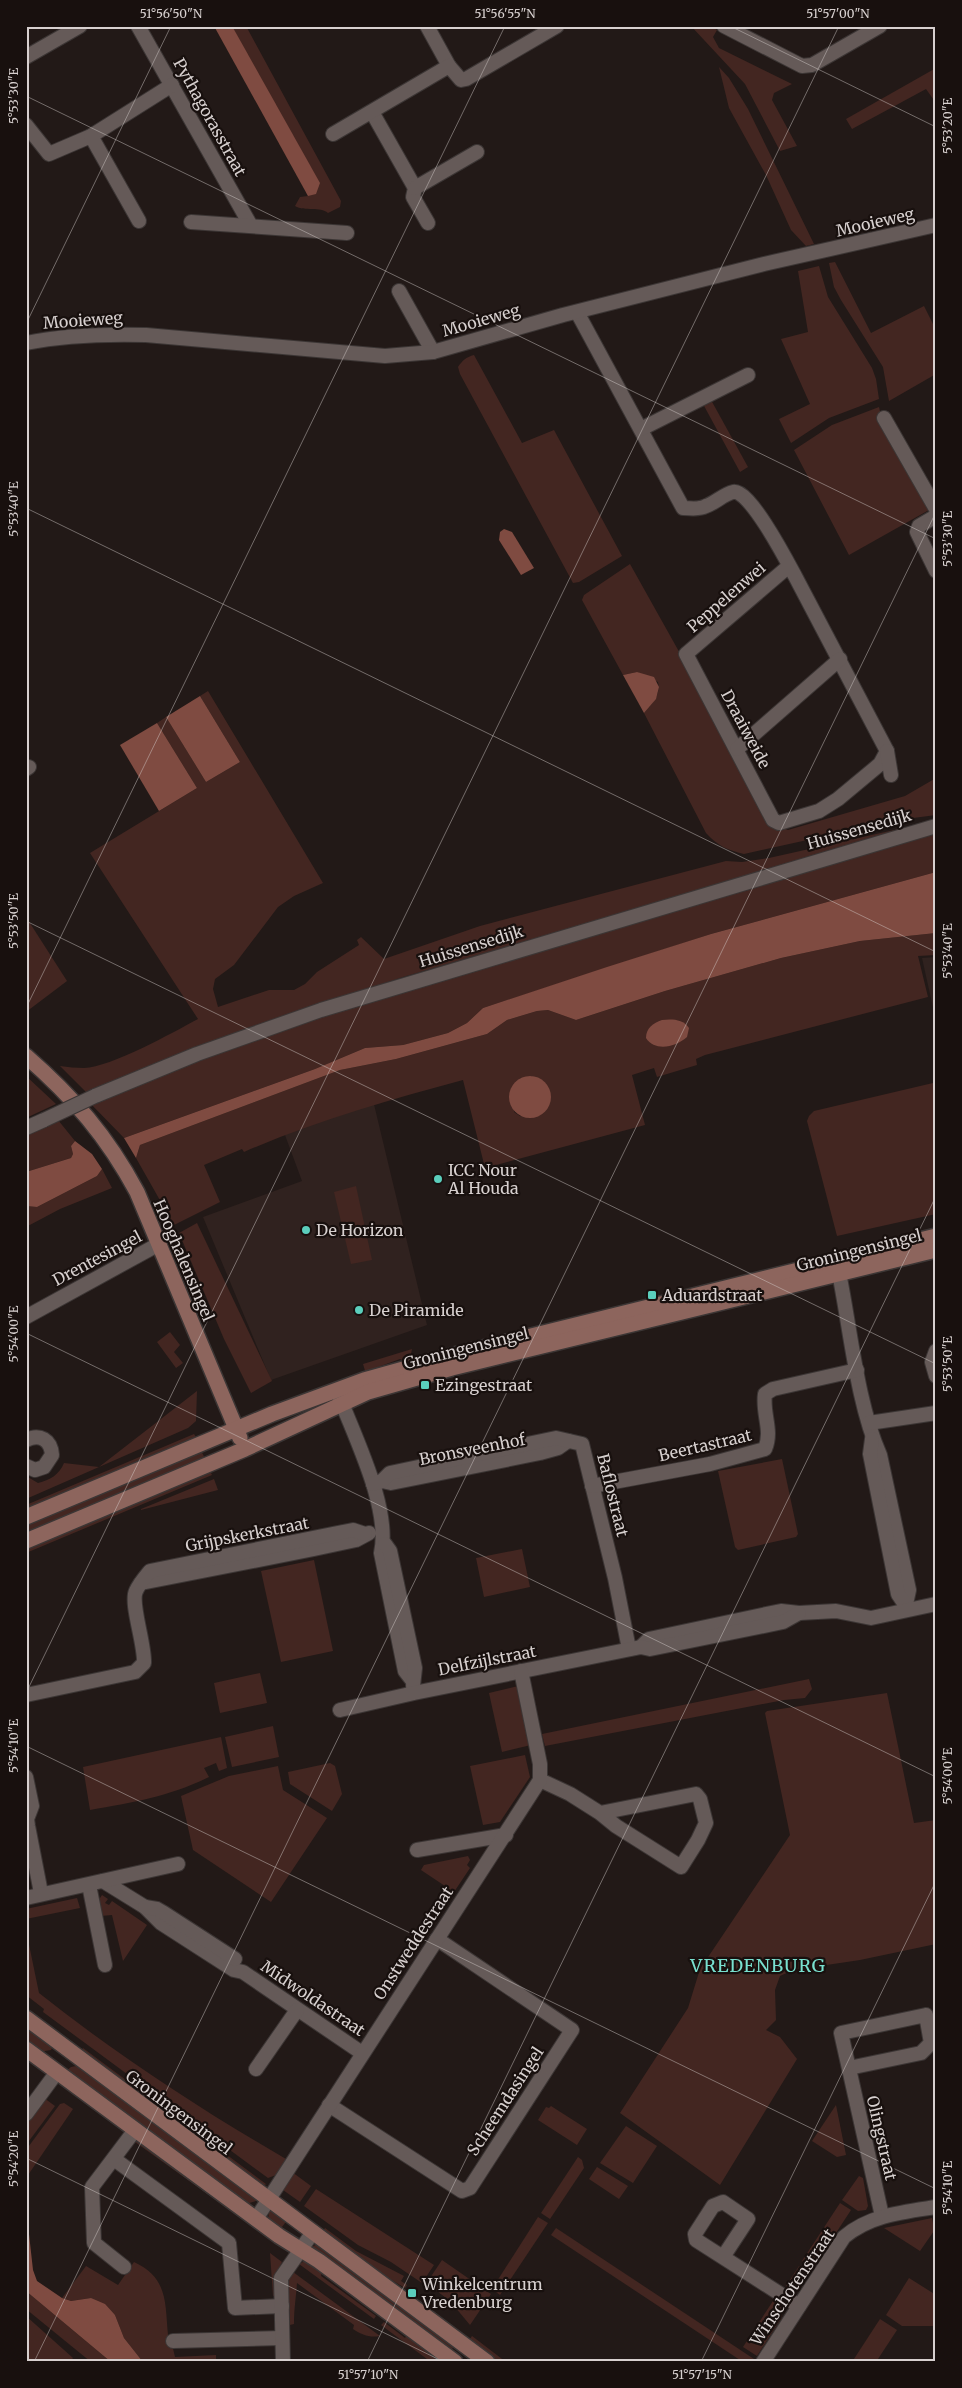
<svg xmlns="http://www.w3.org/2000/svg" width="962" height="2388" font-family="Merriweather,serif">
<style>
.built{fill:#30221f}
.green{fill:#432621;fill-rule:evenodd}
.water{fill:#7f4b41}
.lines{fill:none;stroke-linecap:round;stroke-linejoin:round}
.street-casing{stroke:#3c3635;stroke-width:16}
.secondary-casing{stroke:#3c3635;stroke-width:18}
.street{stroke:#655a58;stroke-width:14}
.secondary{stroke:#8d655d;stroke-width:15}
.street-bridge-casing{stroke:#3c3635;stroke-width:16;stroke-linecap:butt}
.street-bridge{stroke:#655a58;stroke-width:14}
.ticks{fill:none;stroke:#d7d0cf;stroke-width:1;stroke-opacity:0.45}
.poi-dot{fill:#5bcebc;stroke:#18100e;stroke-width:2}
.labels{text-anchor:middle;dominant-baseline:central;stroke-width:4.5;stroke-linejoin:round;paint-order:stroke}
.street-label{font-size:16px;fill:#d7d0cf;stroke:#18100e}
.poi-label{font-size:16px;fill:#d7d0cf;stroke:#18100e;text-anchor:start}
.neighbourhood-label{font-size:18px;letter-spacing:1px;fill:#79e0cf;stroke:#18100e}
.neatline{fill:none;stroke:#d7d0cf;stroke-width:2}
.ticks-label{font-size:12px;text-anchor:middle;fill:#d7d0cf}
</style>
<rect width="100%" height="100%" fill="#221917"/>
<g class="built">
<polygon points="936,957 936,1021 922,958"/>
<polygon points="372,1096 427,1325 271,1380 203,1217 302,1181 282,1127"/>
</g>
<g class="green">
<path d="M232 26H246L341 201 340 207 328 213C320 206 305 212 295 206L300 197 308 196Z"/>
<polygon points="691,26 710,26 717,30 713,37 719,48 792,84 774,93 772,100 797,146 780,151 745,84"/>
<polygon points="719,67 729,78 748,109 814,244 806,246 791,230 766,175 729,108"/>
<polygon points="936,68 936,103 926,89 852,129 846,119"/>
<polygon points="835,262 871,333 924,306 936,330 936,374 889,401 883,367 841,300 834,287 829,263"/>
<polygon points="819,266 828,297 872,368 876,379 879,399 829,418 791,443 779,419 810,404 781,339 808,332 798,271"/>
<path d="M474 355 522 443 554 430 622 556 579 582 573 583 460 374 458 367C462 361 466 357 474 355Z"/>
<polygon points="711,400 748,467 740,472 703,404"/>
<polygon points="879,407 882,420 929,510 849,555 794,450 832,425"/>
<path d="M630 564 776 825 788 830 905 796 936 778V815L898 820 744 854C727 850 718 846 706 833L644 713C652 704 661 695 658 682L637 672 623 675 582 600 584 595Z"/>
<path d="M208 691 323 883 294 896 278 907 234 965 215 979 213 989 218 1007 269 990H294L305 984 317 972 359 945 357 940 361 937 384 959 480 926 726 861 742 862 769 858 912 826H921L403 977 257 1025 87 1093 60 1066C68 1067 76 1068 84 1068 111 1067 172 1033 198 1019L90 853 197 788 157 723 166 717 206 782 240 762 200 696Z"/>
<polygon points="936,829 936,872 711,934 483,1008 467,1023 448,1033 403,1045 365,1048 315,1069 124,1138 89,1102 252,1038"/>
<polygon points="26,917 67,981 26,1012"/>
<path d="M936 933V955L918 956 928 997 705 1055 696 1059 697 1065 657 1077 654 1068 632 1075 645 1125 485 1168 463 1080C389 1100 315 1121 244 1152L242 1149 204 1165 220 1202 174 1225 136 1158 140 1145 340 1070 396 1059 487 1034 507 1020 537 1011 548 1010 576 1020 665 991 781 958 860 941ZM532 1076 531 1118 520 1116 514 1112 520 1078Z"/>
<polygon points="26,1076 56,1104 26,1118"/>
<polygon points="933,1083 936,1091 936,1214 837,1236 807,1121 809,1116 814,1111"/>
<polygon points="58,1120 75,1141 71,1146 73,1154 71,1158 26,1172 26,1134"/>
<polygon points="102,1169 112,1188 60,1209 26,1227 26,1206 37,1207 97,1176"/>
<polygon points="356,1186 372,1260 351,1264 334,1192"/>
<polygon points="197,1223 272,1381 251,1393 224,1339 179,1233"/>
<polygon points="170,1332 180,1345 174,1352 183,1363 176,1368 157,1342"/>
<polygon points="412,1349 410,1359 406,1362 400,1359 378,1367 375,1373 366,1374 363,1364"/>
<path d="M197 1391 196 1421 188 1428 26 1499V1476L38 1483C50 1480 59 1475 64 1463L99 1467Z"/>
<polygon points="194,1434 197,1439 26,1512 26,1505"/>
<polygon points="200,1448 206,1461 26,1538 26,1520"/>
<polygon points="782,1459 798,1534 796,1537 738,1550 735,1547 718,1471"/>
<polygon points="209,1469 212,1475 26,1553 26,1546"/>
<polygon points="214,1479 218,1490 141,1510 141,1509"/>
<polygon points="522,1549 530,1587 484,1597 476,1558"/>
<polygon points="314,1560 333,1651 281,1662 261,1571"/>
<polygon points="260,1673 267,1703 220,1713 214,1683"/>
<polygon points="809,1679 812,1689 805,1698 784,1700 545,1746 542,1734"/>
<polygon points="518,1686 531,1745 502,1752 489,1693"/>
<polygon points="887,1693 914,1823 936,1820 936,1944 860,1960 793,1970 780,1976 775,1990 776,2020 766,2030 780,2037 797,2059 720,2185 620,2113 688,2008 700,1969 790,1835 765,1713 767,1711"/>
<polygon points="273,1726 279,1757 232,1767 225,1737"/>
<path d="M221 1737 227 1768 219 1771 216 1763 204 1768 209 1777C168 1797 134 1802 90 1810L83 1767Z"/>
<polygon points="525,1755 530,1777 500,1822 483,1825 470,1766"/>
<polygon points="330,1763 335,1766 342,1794 332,1811 290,1784 288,1772"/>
<polygon points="278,1766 283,1790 327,1818 271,1902 193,1850 181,1796 229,1776"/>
<polygon points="468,1856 470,1860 467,1865 470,1868 454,1892 421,1870 424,1865"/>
<polygon points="102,1895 108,1899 105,1903 109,1905 112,1901 147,1925 123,1961 112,1915 101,1916 98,1901"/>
<polygon points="77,1898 80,1908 26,1919 26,1909"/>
<path d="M26 1930 39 1993C117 2055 200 2109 286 2159L276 2175 268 2178 43 2012 44 2009 26 1995Z"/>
<polygon points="26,2024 53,2046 51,2050 45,2051 41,2055 26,2044"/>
<polygon points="83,2048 266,2184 267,2184 261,2186 79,2054"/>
<polygon points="81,2065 259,2200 246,2204 66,2071 71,2067"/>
<polygon points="44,2098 55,2106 26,2145 26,2122"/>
<polygon points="64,2103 73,2109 26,2178 26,2150 60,2104"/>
<polygon points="836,2105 846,2155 837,2157 812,2141"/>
<polygon points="551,2106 587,2129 577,2145 538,2120 546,2107 549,2108"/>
<polygon points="626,2126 657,2146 633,2183 600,2163"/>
<polygon points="140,2139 247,2217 245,2221 135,2142"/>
<polygon points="578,2157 582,2160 584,2168 550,2219 541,2213"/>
<polygon points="597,2167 628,2186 619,2199 589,2179"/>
<polygon points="292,2172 311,2186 300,2202 283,2190"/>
<polygon points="859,2176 863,2178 868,2206 866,2210 858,2211 842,2200"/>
<polygon points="316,2189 434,2265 422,2283 391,2262 358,2245 304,2206"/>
<polygon points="840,2203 851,2210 813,2268 802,2261"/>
<polygon points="270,2206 288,2219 279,2231 268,2219"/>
<polygon points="538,2217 548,2223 500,2295 492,2289"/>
<polygon points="932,2218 933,2223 936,2223 936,2228 920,2251 884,2228"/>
<polygon points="325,2228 356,2251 404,2276 401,2281 407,2285 405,2288 361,2262 322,2233"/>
<polygon points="556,2228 754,2359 752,2362 743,2362 551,2235"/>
<polygon points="317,2244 457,2342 450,2352 310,2248"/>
<polygon points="270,2253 282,2262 277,2272 275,2295 273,2296"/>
<polygon points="309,2259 322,2272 321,2276 376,2316 374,2319 299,2264"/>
<polygon points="442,2260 491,2294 470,2325 450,2301 429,2285 432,2280 430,2278"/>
<path d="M134 2262C168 2278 165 2302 168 2335L170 2336 175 2357 216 2355V2362H143L124 2338 115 2315 91 2298 71 2301 62 2298 86 2266 118 2285Z"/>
<polygon points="799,2266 809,2273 799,2290 793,2291 786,2286"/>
<path d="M293 2272 380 2336C370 2338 362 2335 353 2329L354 2325 297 2283C296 2298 294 2308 294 2324L290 2325 288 2281Z"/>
<polygon points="909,2278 936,2295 936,2326 902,2326 886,2315"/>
<polygon points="26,2291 111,2362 91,2362 26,2309"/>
<polygon points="773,2301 781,2306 782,2317 757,2356 743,2347"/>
<polygon points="26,2316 73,2358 70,2362 26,2362"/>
<polygon points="880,2319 897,2330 876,2362 852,2362"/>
<polygon points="384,2322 405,2338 407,2335 442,2362 436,2359 431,2362 381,2325"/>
<polygon points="472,2336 506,2362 495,2362 468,2342"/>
</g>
<g class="water">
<polygon points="214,26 232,26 320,183 316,194 308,196"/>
<polygon points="504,529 512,532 534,568 521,575 499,540 500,532"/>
<polygon points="637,672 654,677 659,687 656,699 644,713 623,675"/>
<polygon points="200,696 240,762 206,782 166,717"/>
<polygon points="157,723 197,788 159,811 120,745"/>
<polygon points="936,872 936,933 860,941 781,958 665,991 576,1020 548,1010 537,1011 507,1020 487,1034 396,1059 340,1070 140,1145 136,1158 124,1138 315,1069 365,1048 403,1045 448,1033 467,1023 483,1008 607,967 711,934"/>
<path d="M662 1020C672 1019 683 1019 689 1028L687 1037C676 1047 655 1052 646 1038 646 1028 653 1023 662 1020Z"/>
<circle cx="530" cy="1097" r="21"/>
<polygon points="75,1141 92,1154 102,1169 97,1176 37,1207 26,1206 26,1172 71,1158 73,1154 71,1146"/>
<polygon points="26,2207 33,2270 37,2281 62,2298 71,2301 91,2298 105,2304 115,2315 124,2338 143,2362 111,2362 26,2291"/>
</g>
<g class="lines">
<defs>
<g id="street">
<polyline points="138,26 251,226"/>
<polyline points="427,26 449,66"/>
<polyline points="724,26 802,66 812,65 880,26"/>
<polyline points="26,57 80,26"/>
<polyline points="372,112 415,188 413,197 428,223"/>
<polyline points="26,125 49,154 91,136 172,85"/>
<polyline points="333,134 449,66 461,80 466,79 557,26"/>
<polyline points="91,136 139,221"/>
<polyline points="415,188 477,152"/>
<polyline points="191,222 347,233"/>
<polyline points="399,291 433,352"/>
<path d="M577 312 683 508C691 508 699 510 706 506 715 503 724 494 733 492 749 488 787 561 795 576L887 751 880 764 838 799 819 811 779 823 773 820 686 654 789 566"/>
<path d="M26 343C65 335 106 334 146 335L385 356 433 352 563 315 764 264 936 225"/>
<polyline points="884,418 936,509"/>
<polyline points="641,429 748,375"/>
<polyline points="936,516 919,526 917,532 936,571"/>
<polyline points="737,749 840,659"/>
<polyline points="887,751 891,775"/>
<polyline points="26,769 29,767"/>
<polyline points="95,1096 197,1054 321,1010 936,826"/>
<polyline points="26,1128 44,1120"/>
<path d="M837 1263C850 1323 856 1401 880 1455L909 1590 906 1604"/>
<polyline points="26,1317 159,1244"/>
<polyline points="936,1351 932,1362 936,1376"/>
<path d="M338 1393C354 1436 391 1508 381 1553L405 1671 412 1680"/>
<polyline points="869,1423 936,1413"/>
<polyline points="872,1439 870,1454 898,1594 908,1609"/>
<path d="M26 1440C40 1433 51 1440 52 1455L44 1467 35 1470 26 1466"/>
<polyline points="382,1481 391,1483 540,1453 558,1448 568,1441"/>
<polyline points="373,1484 382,1481 390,1473 556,1438 582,1444 615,1578 629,1649"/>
<path d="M592 1486 710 1464 765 1449C773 1430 762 1414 765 1394L773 1389 857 1370"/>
<polyline points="385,1544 390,1551 415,1668 413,1686"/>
<polyline points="141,1583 314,1549 356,1540 369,1533"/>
<polyline points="641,1647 649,1639 781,1611 799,1613 836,1611 871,1618 936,1604"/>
<path d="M26 1695 135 1672 144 1663C145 1644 130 1603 136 1591 139 1584 145 1577 150 1571L353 1530 365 1534"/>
<polyline points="340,1710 414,1693 641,1647 650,1649 783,1622 799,1613"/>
<polyline points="26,1777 32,1806 27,1819 28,1826 41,1893"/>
<polyline points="540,1780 570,1794 600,1813 696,1794 700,1799 706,1823 698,1840 681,1867 616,1826 600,1813"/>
<polyline points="417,1850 506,1835"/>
<polyline points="103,1881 145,1907 161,1923 234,1970 243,1972 362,2053"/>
<polyline points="89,1885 105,1965"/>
<polyline points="26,1898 178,1864"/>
<polyline points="145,1907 157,1909 164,1913 235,1959"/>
<polyline points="849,2068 921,2053 931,2043 926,2015 841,2033 882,2216"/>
<polyline points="256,2069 297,2010"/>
<polyline points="329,2105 462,2191 470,2188 572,2030 437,1939"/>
<polyline points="26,2114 57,2072"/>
<polyline points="114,2159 229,2243 235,2308 282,2306"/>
<polyline points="256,2219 540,1780 540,1764 521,1671"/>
<polyline points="723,2257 748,2219 723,2202 713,2206 695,2234 696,2240 799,2306"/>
<polyline points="124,2267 94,2243 92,2187 135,2130"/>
<polyline points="173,2341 282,2338"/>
<polyline points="283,2362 281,2278 313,2232"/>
<path d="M763 2362 844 2237C870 2215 903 2212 936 2207"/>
</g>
<g id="secondary">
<path d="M26 1056C73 1097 107 1136 137 1192L240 1438"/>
<polyline points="26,1517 272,1414 364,1380 450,1356 936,1236"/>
<polyline points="26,1541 245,1449 368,1392 452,1368 936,1250"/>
<polyline points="26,2018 487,2362"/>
<polyline points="26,2049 279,2236 319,2261 455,2362"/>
</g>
</defs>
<use href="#street" class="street-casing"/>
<use href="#secondary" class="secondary-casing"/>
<use href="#street" class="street"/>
<use href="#secondary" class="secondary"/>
<defs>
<polyline id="street-bridge" points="44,1120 95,1096"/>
</defs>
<use href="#street-bridge" class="street-bridge-casing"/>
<use href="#street-bridge" class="street-bridge"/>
</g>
<path class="ticks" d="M730 26 936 127M26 96 936 539M26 324 171 26M26 508 936 952M26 921 936 1364M26 1008 505 26M26 1333 936 1777M26 1693 839 26M26 1746 936 2189M26 2158 444 2362M34 2362 936 512M367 2362 936 1196M701 2362 936 1881"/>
<g class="poi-dot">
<circle cx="438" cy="1179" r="5"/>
<circle cx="306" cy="1230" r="5"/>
<rect x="647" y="1290" width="10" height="10" rx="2.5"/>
<circle cx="359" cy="1310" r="5"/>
<rect x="420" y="1380" width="10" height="10" rx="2.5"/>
<rect x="407" y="2288" width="10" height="10" rx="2.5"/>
</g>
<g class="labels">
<g class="street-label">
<text transform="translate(210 117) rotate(61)">Pythagorasstraat</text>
<text transform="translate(875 222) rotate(-13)">Mooieweg</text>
<text transform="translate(83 320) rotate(-4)">Mooieweg</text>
<text transform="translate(481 320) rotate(-16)">Mooieweg</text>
<text transform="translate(726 597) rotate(-41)">Peppelenwei</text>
<text transform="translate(746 729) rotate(62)">Draaiweide</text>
<text transform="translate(859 829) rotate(-16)">Huissensedijk</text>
<text transform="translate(471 946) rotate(-17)">Huissensedijk</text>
<text transform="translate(859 1250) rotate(-14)">Groningensingel</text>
<text transform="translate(97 1258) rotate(-28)">Drentesingel</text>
<text transform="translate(184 1260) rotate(67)">Hooghalensingel</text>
<text transform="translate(466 1348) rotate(-14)">Groningensingel</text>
<text transform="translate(705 1445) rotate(-13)">Beertastraat</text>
<text transform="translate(472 1449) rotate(-11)">Bronsveenhof</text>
<text transform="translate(613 1495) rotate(76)">Baflostraat</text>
<text transform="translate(247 1534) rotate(-11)">Grijpskerkstraat</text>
<text transform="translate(487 1660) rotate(-11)">Delfzijlstraat</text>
<text transform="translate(413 1943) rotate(-57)">Onstweddestraat</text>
<text transform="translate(313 1998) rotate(34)">Midwoldastraat</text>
<text transform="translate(505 2101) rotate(-57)">Scheemdasingel</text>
<text transform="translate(179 2112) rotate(37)">Groningensingel</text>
<text transform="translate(882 2138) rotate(77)">Olingstraat</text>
<text transform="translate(792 2287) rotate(-56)">Winschotenstraat</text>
</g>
<g class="poi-label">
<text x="448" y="1170">ICC Nour<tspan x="448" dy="18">Al Houda</tspan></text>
<text x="316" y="1230">De Horizon</text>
<text x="662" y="1295">Aduardstraat</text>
<text x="369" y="1310">De Piramide</text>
<text x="435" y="1385">Ezingestraat</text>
<text x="422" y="2284">Winkelcentrum<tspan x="422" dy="18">Vredenburg</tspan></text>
</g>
<g class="neighbourhood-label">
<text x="758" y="1965">VREDENBURG</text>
</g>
</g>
<rect width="962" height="2388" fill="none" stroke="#18100e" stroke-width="55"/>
<rect x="28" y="28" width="906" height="2332" class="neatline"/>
<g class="ticks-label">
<text x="171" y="18">51°56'50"N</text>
<text x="505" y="18">51°56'55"N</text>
<text x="838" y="18">51°57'00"N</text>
<text transform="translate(14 96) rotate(-90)" y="4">5°53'30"E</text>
<text transform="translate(948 126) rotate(-90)" y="4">5°53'20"E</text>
<text transform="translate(14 509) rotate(-90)" y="4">5°53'40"E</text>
<text transform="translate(948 539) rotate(-90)" y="4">5°53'30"E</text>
<text transform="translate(14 921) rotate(-90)" y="4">5°53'50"E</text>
<text transform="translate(948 951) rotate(-90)" y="4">5°53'40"E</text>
<text transform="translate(14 1334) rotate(-90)" y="4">5°54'00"E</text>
<text transform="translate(948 1364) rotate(-90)" y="4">5°53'50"E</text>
<text transform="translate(14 1746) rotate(-90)" y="4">5°54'10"E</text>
<text transform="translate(948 1776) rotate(-90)" y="4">5°54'00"E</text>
<text transform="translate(14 2159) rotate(-90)" y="4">5°54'20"E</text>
<text transform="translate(948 2188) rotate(-90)" y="4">5°54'10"E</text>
<text x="368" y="2379">51°57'10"N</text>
<text x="702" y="2379">51°57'15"N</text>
</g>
</svg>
